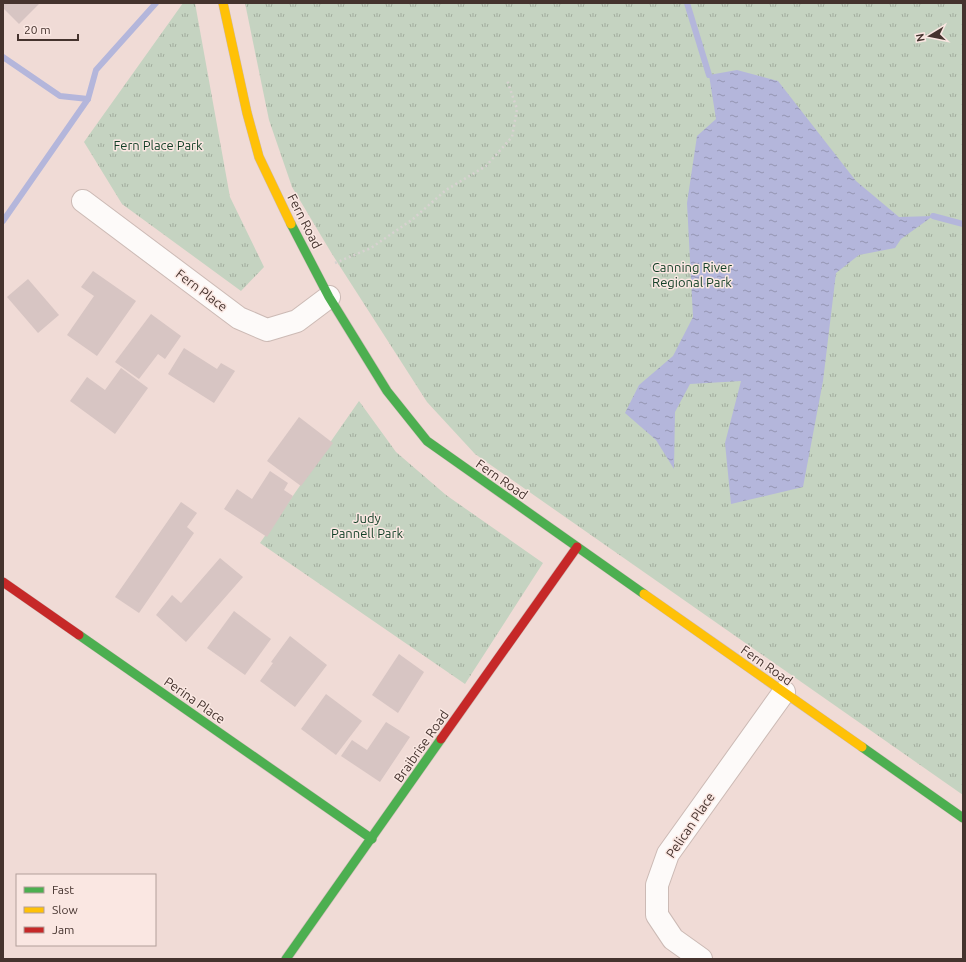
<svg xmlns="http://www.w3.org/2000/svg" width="966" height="962" font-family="Ubuntu,sans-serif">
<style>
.park{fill:url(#park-tufts)}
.water{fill:url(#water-ripples)}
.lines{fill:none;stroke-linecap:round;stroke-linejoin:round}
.stream{stroke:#b4b6db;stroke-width:6}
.building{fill:#d7c5c3}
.street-casing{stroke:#ccbab5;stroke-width:24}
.fast-casing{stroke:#ccbab5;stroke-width:10}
.slow-casing{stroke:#ccbab5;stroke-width:10}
.jam-casing{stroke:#ccbab5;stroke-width:10}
.path{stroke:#d7d2d0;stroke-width:2.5;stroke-dasharray:2 3;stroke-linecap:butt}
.street{stroke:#fdfaf9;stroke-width:22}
.fast{stroke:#4caf50;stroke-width:9}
.slow{stroke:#ffc107;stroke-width:9}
.jam{stroke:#c62828;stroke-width:9}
.labels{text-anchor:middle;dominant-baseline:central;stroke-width:3;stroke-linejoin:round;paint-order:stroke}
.park-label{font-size:13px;fill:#123f26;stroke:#fae7e2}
.street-label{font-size:13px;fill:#45332e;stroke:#fae7e2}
</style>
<defs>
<pattern id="park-tufts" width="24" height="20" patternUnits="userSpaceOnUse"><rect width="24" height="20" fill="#c5d3c1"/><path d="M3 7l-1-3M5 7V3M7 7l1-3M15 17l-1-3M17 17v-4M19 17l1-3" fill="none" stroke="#a2ac9d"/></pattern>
<pattern id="water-ripples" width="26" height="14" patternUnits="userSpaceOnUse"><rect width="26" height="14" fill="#b4b6db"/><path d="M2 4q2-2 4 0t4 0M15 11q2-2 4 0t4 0" fill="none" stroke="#9495b2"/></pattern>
</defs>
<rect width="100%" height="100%" fill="#f0dbd6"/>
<g class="park">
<polygon points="183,3 195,3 230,197 264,267 241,291 122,204 84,142"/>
<polygon points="245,3 963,3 963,795 475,454 427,402 332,254 292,187 269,120"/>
<polygon points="359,401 396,452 446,495 543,563 465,684 260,543"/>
</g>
<polygon class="water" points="737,70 778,81 856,181 899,217 933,216 901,239 895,248 859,255 836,273 823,381 803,487 731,504 725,443 741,381 690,384 675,412 674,469 656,440 625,413 639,385 673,356 693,317 687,203 697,136 716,119 709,75"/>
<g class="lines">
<g class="stream">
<polyline points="687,3 709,75"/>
<polyline points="3,57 60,96 88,99"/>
<polyline points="933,216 963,224"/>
<polyline points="3,221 88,99 96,70 156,3"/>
</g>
</g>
<g class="building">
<polygon points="3,3 40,3 19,24 3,8"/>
<polygon points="93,271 136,301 97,356 67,335 94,296 81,287"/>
<polygon points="28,279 59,315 38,333 7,297"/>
<polygon points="151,314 181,336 165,359 158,354 139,379 115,362"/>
<polygon points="184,348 217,369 221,363 235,371 214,403 168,374"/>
<polygon points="121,368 148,388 115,434 70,401 87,377 105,390"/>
<polygon points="299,417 333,443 301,486 267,461"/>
<polygon points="270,471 288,483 284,490 293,496 267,537 224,509 237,489 252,499"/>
<polygon points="181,502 197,513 187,527 194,533 139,613 115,597"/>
<polygon points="220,558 243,577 186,642 156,615 172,595 181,603"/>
<polygon points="234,611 271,639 245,675 207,648"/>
<polygon points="290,636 327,665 295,707 260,681 273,663 271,662"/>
<polygon points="399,654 424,672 398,713 372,695"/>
<polygon points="326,694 362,721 336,755 301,729"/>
<polygon points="386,722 410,737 380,782 341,756 352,740 367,750"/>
</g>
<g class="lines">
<defs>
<g id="street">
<polyline points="83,201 239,318 267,330 297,321 329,297"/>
<polyline points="701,959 673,939 657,915 657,885 668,854 784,692"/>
</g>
<g id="fast">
<polyline points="291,224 329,297 387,391 427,441 644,594"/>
<polyline points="79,635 372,839"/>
<polyline points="862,747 963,818"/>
<polyline points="286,959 441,739"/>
</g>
<g id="slow">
<polyline points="223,3 247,113 259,157 291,224"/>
<polyline points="644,594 862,747"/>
</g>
<g id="jam">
<polyline points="3,582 79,635"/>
<polyline points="441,739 577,547"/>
</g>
</defs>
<use href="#street" class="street-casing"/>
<use href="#fast" class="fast-casing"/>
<use href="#slow" class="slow-casing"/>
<use href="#jam" class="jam-casing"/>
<polyline class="path" points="335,263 371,248 413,219 446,190 486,166 512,137 517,109 507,80"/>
<use href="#street" class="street"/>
<use href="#fast" class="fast"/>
<use href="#slow" class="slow"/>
<use href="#jam" class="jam"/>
</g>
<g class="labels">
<g class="park-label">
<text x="158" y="145">Fern Place Park</text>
<text x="692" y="267">Canning River<tspan x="692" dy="15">Regional Park</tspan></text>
<text x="367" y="518">Judy<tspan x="367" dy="15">Pannell Park</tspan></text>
</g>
<g class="street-label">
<text transform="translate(305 221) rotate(63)">Fern Road</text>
<text transform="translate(202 290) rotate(37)">Fern Place</text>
<text transform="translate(502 479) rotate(35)">Fern Road</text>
<text transform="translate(767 665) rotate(35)">Fern Road</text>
<text transform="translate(195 700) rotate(35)">Perina Place</text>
<text transform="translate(421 746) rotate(-55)">Braibrise Road</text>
<text transform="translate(690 825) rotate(-56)">Pelican Place</text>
</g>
</g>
<rect width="966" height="962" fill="none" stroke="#45332e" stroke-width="8"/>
<rect x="16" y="874" width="140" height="72" fill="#fae7e2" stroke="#b29f9a"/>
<rect x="24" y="887" width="20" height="6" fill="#4caf50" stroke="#b29f9a"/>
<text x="52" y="894" font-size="12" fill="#45332e">Fast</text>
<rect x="24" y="907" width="20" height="6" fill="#ffc107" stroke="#b29f9a"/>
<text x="52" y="914" font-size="12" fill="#45332e">Slow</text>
<rect x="24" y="927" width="20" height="6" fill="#c62828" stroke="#b29f9a"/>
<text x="52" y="934" font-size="12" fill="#45332e">Jam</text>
<g transform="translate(930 36) rotate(260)" stroke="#fae7e2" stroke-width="3" paint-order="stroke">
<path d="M0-3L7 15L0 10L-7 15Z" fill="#45332e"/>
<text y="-6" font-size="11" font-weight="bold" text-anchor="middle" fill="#45332e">N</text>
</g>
<path d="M18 34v6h60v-6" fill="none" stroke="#45332e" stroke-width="2"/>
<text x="24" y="34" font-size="12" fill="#45332e" stroke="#fae7e2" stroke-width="3" paint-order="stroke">20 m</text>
</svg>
